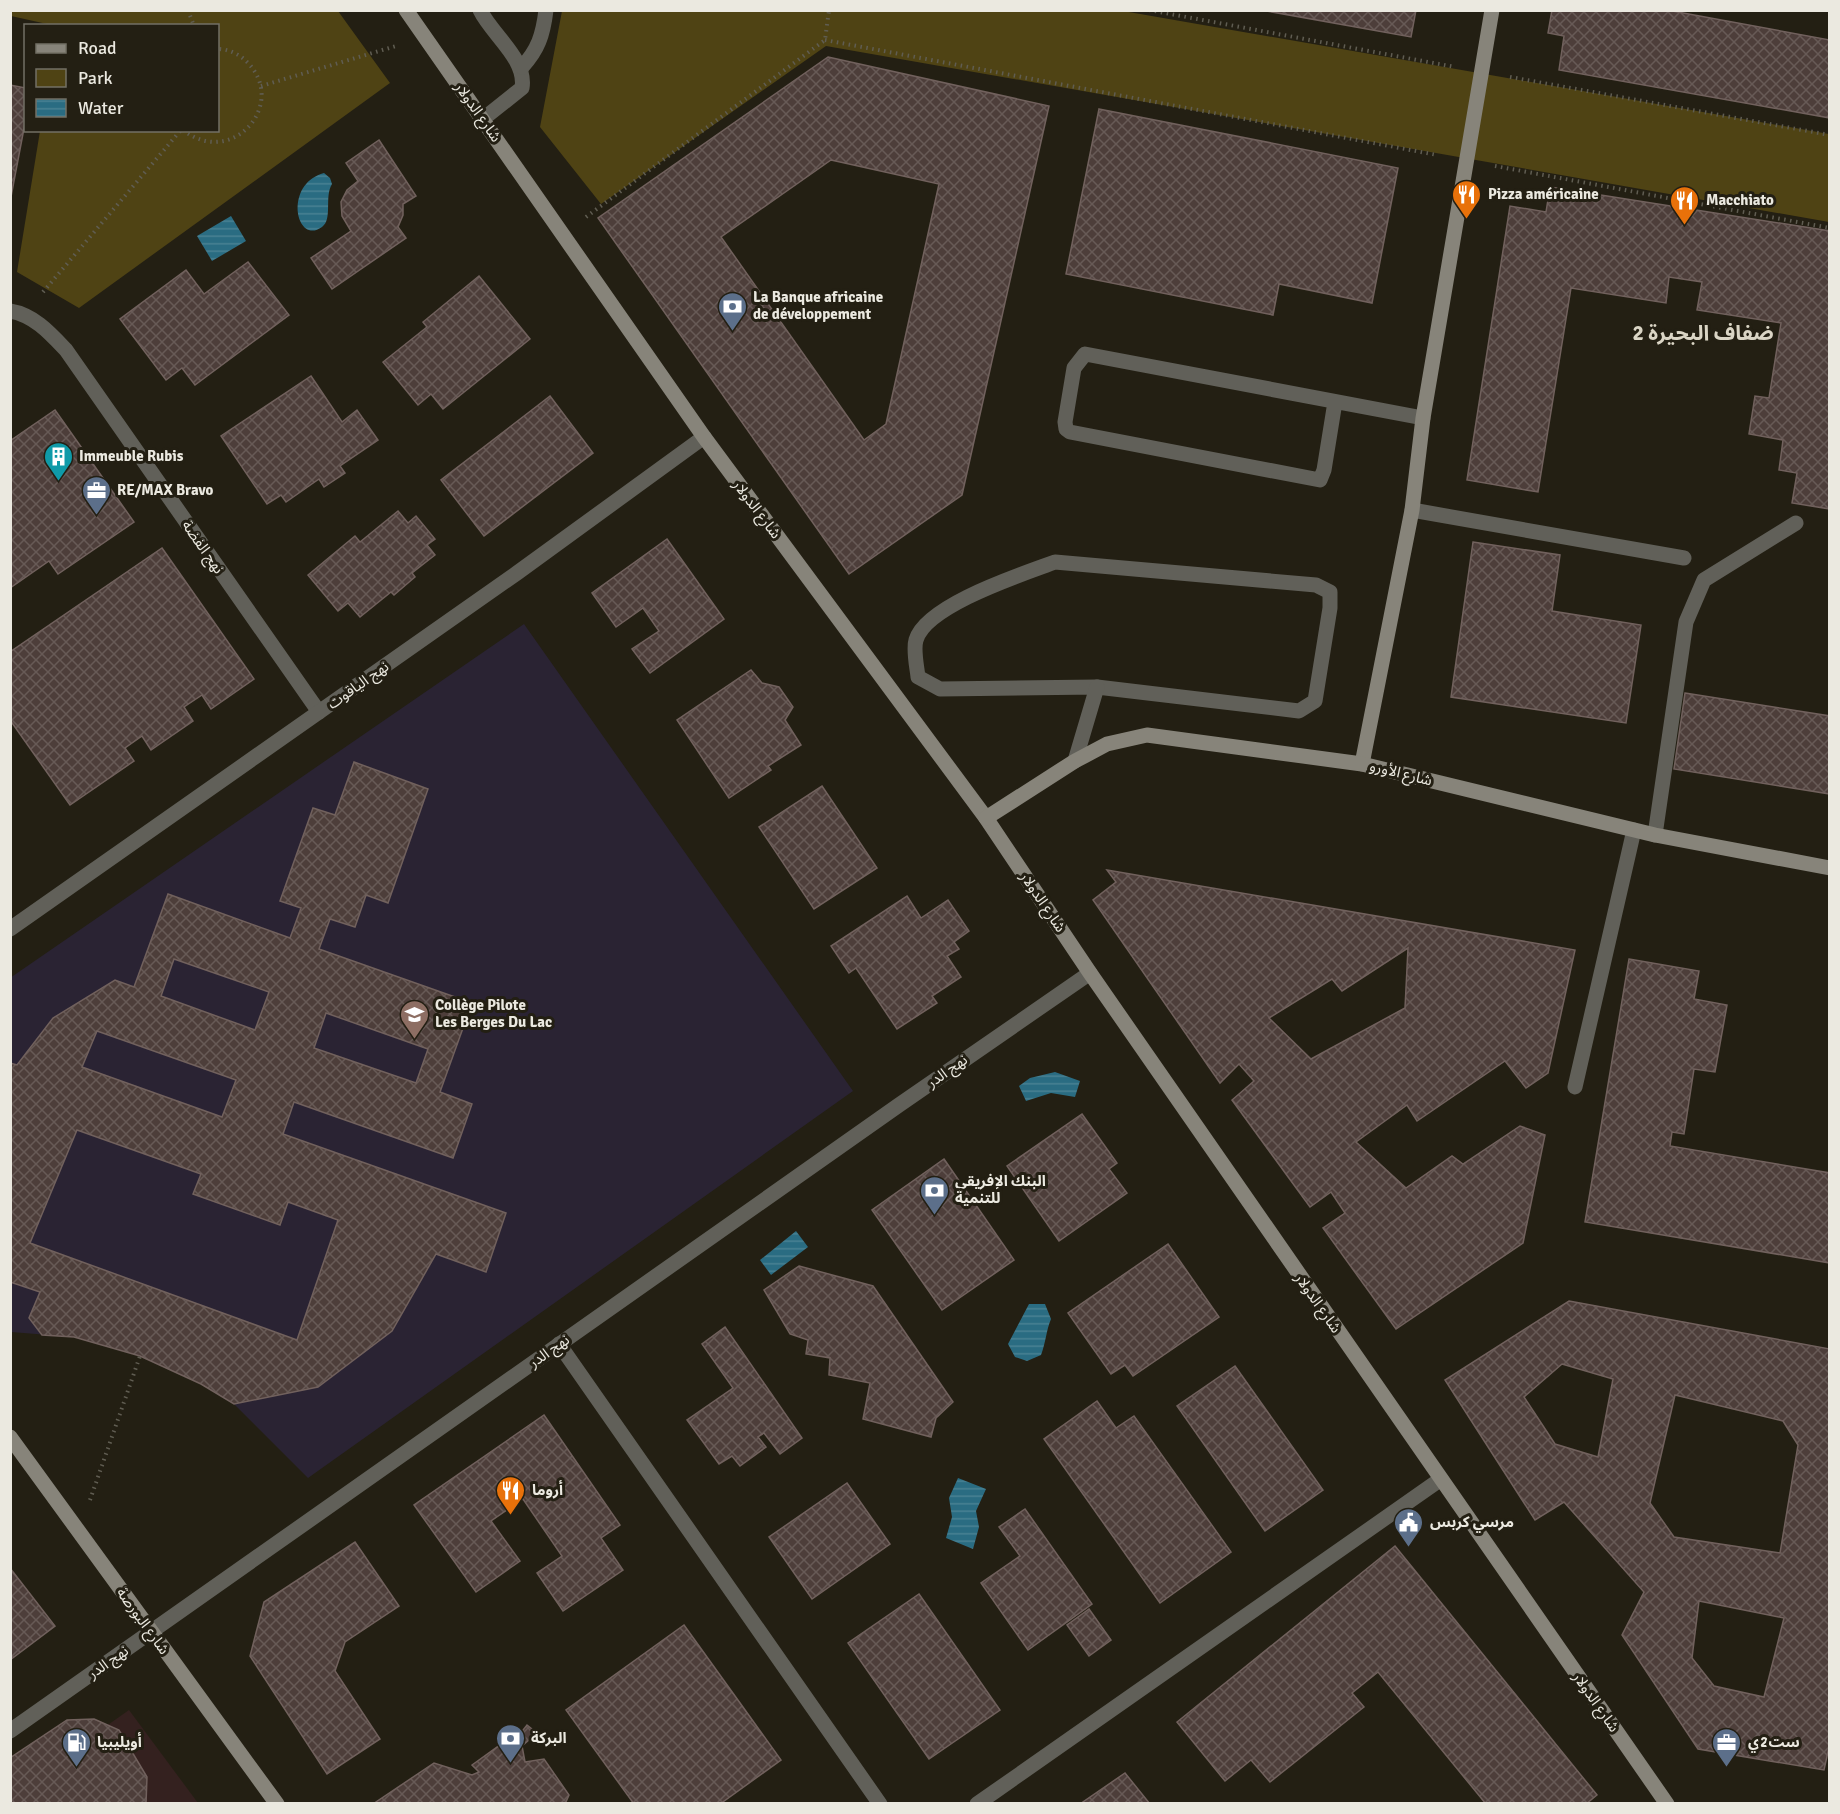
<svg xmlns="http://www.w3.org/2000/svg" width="1840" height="1814" font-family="Signika,'Noto Sans Arabic',sans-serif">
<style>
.commercial{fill:#34211f}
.education{fill:#2a2333}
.green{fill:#4f4314}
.water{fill:url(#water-rules)}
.building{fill:url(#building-cross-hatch);stroke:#71615d;stroke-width:1.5;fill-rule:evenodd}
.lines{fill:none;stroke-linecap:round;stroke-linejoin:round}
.path{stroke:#605d52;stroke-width:4;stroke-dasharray:1.5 4.5;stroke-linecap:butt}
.lane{stroke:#616059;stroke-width:15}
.street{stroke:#616059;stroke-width:15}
.secondary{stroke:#87847a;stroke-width:15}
.labels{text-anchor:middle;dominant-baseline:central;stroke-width:6;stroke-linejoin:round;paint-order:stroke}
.street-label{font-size:15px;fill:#ebe9e0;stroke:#231f13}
.poi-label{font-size:15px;font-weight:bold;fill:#ebe9e0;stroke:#231f13;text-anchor:start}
.district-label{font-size:21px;font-weight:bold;fill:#dad5c5;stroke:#231f13}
</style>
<defs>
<pattern id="water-rules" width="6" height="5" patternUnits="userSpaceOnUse" patternTransform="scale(1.5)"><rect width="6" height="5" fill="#2a6c82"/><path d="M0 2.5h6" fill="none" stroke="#498193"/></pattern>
<pattern id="building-cross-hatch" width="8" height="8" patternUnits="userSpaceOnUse" patternTransform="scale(1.5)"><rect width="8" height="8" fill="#4d3e3a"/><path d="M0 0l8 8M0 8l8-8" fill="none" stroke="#675a56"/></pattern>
</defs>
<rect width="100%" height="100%" fill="#231f13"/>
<polygon class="commercial" points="129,1710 198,1803 11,1803 10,1794"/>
<polygon class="education" points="524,624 853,1091 308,1478 234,1404 201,1384 140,1356 74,1337 11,1332 10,978"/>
<g class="green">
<polygon points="10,11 338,11 390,83 79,308 17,272 40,131 218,130 218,26 56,26 11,16"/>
<polygon points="562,11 1123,11 1829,134 1829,222 826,46 601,204 540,127"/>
</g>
<g class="water">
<path d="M324 173 330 178 332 184C324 197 333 219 322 227 296 246 283 184 324 173Z"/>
<polygon points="231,216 246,241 212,261 197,236"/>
<polygon points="1055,1072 1080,1081 1075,1097 1051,1093 1026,1101 1019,1086 1030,1078"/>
<polygon points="796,1231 808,1247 771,1275 760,1260"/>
<path d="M1029 1304H1045L1051 1319C1046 1331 1046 1342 1041 1355L1027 1361 1015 1357 1008 1344Z"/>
<polygon points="958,1478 986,1489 976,1511 979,1527 973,1549 946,1538 952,1517 949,1498"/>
</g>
<g class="building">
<polygon points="1261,10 1416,10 1411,37"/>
<polygon points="1552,10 1667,10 1830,40 1830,118 1559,70 1564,36 1548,33"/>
<path d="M828 57 1049 106 962 495 849 574 598 218ZM831 160 939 184 886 424 864 440 721 237Z"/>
<polygon points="10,85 26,88 26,118 10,202"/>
<polygon points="1099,109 1398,168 1372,303 1279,284 1273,315 1066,274"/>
<polygon points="379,140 416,196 403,204 403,215 398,227 406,238 332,289 311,258 351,231 342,216 341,202 347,190 358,181 346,163"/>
<polygon points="1550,187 1830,231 1830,509 1792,503 1797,473 1779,470 1783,440 1749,434 1755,396 1769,398 1781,323 1697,310 1702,282 1669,277 1666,303 1571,288 1538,492 1467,480 1510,206 1546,212"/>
<polygon points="248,262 289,315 195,385 182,368 166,380 120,319 186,270 204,294"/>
<polygon points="479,276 530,339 443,409 431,394 418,405 383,362 427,327 423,322"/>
<polygon points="311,376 342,422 357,410 378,440 340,466 345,473 324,487 319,479 286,502 281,495 267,504 221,436"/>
<polygon points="550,396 593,453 484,536 441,480"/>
<polygon points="55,410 134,522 58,574 49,561 10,588 10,441"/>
<polygon points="398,511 408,523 416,516 435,539 427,545 435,555 412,573 415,577 394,595 391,592 360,617 348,603 338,611 308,575 355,536 360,542"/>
<polygon points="667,539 724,619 650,673 632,649 659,631 643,608 616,627 592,593"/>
<polygon points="1473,542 1560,555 1552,611 1641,625 1626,723 1451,697"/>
<polygon points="162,548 254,679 211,709 202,695 184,707 193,721 151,750 142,736 125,748 134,761 70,805 10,720 10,652"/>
<polygon points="751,670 762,683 779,687 793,707 785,720 801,745 768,766 771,770 729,798 677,720"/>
<polygon points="1685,693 1830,716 1830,794 1674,769"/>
<path d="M354 762 428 789 388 903 366 895 355 927 330 919 319 949 472 1003 440 1092 472 1104 453 1158 294 1102 283 1134 506 1213 486 1272 436 1254 392 1331 318 1387 234 1404 201 1384 140 1356 74 1337 42 1335 29 1318 40 1292 10 1282V1063L17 1065 53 1018 115 980 134 987 168 894 290 938 301 908 280 901 313 808 335 815ZM174 959 269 992 255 1030 161 996ZM326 1013 428 1049 416 1083 314 1048ZM97 1031 236 1080 222 1117 82 1067ZM77 1130 201 1174 193 1194 280 1225 288 1202 338 1220 297 1340 30 1243Z"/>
<polygon points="822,786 877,868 814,909 759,827"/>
<path d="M1107 870 1575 950 1548 1073 1526 1088 1505 1061 1417 1121 1407 1105 1356 1142 1406 1188 1452 1156 1463 1164 1520 1126 1545 1135 1523 1243 1396 1329 1323 1228 1345 1213 1331 1192 1310 1207 1232 1100 1254 1081 1239 1064 1220 1083 1093 900 1116 882ZM1408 948 1405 1008 1311 1059 1269 1018 1332 979 1342 991Z"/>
<polygon points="907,896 921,918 948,900 969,931 954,942 959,949 947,956 961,977 932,996 937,1003 897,1029 856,968 849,973 831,946"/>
<polygon points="1629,959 1699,971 1694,999 1727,1005 1715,1072 1694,1069 1684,1134 1672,1132 1670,1146 1830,1173 1830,1263 1585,1222"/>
<polygon points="1082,1114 1117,1163 1109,1169 1127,1193 1059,1241 1007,1166"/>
<polygon points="944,1159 1014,1260 942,1310 872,1210"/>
<polygon points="1168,1244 1219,1317 1133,1376 1125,1365 1111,1374 1068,1313"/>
<polygon points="799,1266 873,1286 953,1402 936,1418 931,1437 863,1419 870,1383 829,1375 830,1358 806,1354 808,1340 790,1334 764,1290"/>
<path d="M1569 1301 1830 1349V1743L1824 1770 1698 1749 1622 1635 1644 1592 1564 1502 1535 1520 1445 1380ZM1562 1364 1613 1379 1598 1457 1555 1444 1524 1397ZM1675 1395 1783 1421 1798 1445 1780 1553 1674 1537 1650 1503ZM1699 1601 1784 1618 1764 1697 1714 1686 1692 1658Z"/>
<polygon points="725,1327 802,1438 780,1454 764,1433 758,1437 766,1447 740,1466 732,1456 719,1464 687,1420 733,1388 702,1344"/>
<polygon points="1235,1366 1323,1490 1265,1531 1177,1406"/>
<polygon points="1097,1401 1116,1428 1134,1416 1231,1552 1160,1603 1044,1439"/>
<polygon points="544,1415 620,1525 601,1538 623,1570 563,1611 537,1573 562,1556 523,1499 491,1521 520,1561 476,1592 414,1505"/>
<polygon points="847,1483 890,1544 812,1599 769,1537"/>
<polygon points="1025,1509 1092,1604 1028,1650 981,1583 1020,1556 999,1527"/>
<polygon points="355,1542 399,1606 345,1642 335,1671 380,1739 327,1774 250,1656 264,1602"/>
<polygon points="1395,1546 1597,1795 1586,1804 1486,1804 1378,1672 1352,1693 1364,1707 1270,1782 1251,1760 1225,1781 1177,1722"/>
<polygon points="10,1568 55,1626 10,1660"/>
<polygon points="919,1594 1000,1710 929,1759 848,1643"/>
<polygon points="1089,1609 1111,1640 1089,1656 1067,1625"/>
<polygon points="684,1625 781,1760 720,1804 634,1804 566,1710"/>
<polygon points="94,1719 119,1730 147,1777 146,1804 10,1804 10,1758 67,1720"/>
<polygon points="527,1725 537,1733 522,1746 525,1762 544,1759 569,1795 565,1804 373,1804 434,1763 472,1775 479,1772 472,1765 511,1737 516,1739"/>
<polygon points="1125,1773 1150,1804 1080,1804"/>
</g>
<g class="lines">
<g class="path">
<polyline points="188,10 194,26"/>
<polyline points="1149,10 1455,67"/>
<polyline points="825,40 1437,155"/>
<polyline points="1510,77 1830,135"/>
<polyline points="261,86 396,46"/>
<path d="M183 130C232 169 290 103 246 61 239 54 228 49 218 49"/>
<polyline points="1495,166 1830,228"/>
<polyline points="586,217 825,40 829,10"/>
<polyline points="43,292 181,130"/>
<polyline points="90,1500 140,1356"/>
</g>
<g class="lane">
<path d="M480 10C492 35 527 59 522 88L483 119"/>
<path d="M522 67C538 50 543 35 546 10"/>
<polyline points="1335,402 1324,470 1320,480 1070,432 1066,429 1065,422 1074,368 1085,354 1423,418"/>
<polyline points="1412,510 1684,558"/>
<path d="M1055 562 1316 585 1330 592V608L1315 701 1299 711 1097 687 940 689 918 677C917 667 913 650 916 640 926 605 1023 574 1055 562Z"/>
<polyline points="1075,761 1097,687"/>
<polyline points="1655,835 1686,622 1704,580 1796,523"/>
<polyline points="1575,1087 1634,830"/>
</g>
<g class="street">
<path d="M10 311C34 315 50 333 66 350L319 712"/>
<polyline points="10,929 517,573 704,437"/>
<polyline points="559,1344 880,1804"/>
<polyline points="10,1731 899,1105 1090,973"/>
<polyline points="977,1804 1441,1479"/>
</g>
<g class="secondary">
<polyline points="406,10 704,437 986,818 1090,973 1667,1804"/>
<polyline points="1362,764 1412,510 1423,418 1492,10"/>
<polyline points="986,818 1075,761 1107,744 1147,735 1362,764 1655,835 1830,868"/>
<polyline points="10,1437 277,1804"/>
</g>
</g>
<defs>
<symbol id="restaurant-pin" viewBox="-11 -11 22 30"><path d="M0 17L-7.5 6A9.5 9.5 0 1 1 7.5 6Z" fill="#e8710a" stroke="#231f13"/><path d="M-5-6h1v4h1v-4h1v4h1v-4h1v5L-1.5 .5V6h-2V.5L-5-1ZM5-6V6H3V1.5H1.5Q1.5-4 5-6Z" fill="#fff"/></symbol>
<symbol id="bank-pin" viewBox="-11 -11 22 30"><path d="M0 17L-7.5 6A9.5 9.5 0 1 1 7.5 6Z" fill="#5c6f8a" stroke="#231f13"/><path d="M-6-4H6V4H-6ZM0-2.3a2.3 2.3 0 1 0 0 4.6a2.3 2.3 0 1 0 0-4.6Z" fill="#fff"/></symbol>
<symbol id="building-pin" viewBox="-11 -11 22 30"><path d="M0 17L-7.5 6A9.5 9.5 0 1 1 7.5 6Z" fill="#0f9aa8" stroke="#231f13"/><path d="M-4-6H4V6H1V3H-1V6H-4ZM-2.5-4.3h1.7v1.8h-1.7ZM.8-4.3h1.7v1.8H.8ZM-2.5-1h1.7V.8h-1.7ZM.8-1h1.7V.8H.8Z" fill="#fff"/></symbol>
<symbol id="office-pin" viewBox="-11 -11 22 30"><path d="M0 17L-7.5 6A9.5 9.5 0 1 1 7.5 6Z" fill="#5c6f8a" stroke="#231f13"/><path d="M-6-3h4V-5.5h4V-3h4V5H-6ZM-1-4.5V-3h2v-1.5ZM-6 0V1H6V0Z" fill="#fff"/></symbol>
<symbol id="school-pin" viewBox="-11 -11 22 30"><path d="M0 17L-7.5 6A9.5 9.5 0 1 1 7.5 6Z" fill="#8d6e63" stroke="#231f13"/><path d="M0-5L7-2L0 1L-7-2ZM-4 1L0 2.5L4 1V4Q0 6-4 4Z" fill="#fff"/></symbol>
<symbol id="civic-pin" viewBox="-11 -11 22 30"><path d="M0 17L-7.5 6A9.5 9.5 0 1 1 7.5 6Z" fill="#5c6f8a" stroke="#231f13"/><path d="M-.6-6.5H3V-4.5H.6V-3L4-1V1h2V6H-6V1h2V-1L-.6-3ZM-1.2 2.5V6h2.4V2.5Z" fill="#fff"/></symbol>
<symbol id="fuel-pin" viewBox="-11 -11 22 30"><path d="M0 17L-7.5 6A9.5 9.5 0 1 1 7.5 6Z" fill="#5c6f8a" stroke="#231f13"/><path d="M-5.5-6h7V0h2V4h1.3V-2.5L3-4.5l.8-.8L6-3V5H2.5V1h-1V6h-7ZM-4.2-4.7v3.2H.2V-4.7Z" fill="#fff"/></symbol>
</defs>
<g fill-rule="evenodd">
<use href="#restaurant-pin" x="1450" y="178" width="33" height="45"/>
<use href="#restaurant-pin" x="1668" y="184" width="33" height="45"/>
<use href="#bank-pin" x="716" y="290" width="33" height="45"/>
<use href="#building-pin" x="42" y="440" width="33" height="45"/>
<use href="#office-pin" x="80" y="474" width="33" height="45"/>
<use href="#school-pin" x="398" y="998" width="33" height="45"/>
<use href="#bank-pin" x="918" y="1174" width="33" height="45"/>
<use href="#restaurant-pin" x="494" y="1474" width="33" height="45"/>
<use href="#civic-pin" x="1392" y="1506" width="33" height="45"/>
<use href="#bank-pin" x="494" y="1722" width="33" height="45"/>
<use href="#fuel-pin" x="60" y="1726" width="33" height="45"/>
<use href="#office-pin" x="1710" y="1726" width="33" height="45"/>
</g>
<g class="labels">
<g class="street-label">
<text transform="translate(478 112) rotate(55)">شارع الدولار</text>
<text transform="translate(757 509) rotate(53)">شارع الدولار</text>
<text transform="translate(203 547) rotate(55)">نهج الفضة</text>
<text transform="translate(358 685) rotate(-35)">نهج الياقوت</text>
<text transform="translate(1401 773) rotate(14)">شارع الأورو</text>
<text transform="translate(1043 902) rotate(56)">شارع الدولار</text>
<text transform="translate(947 1071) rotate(-35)">نهج الدر</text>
<text transform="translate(1318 1303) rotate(55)">شارع الدولار</text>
<text transform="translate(549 1351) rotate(-35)">نهج الدر</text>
<text transform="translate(143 1621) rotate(54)">شارع البورصة</text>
<text transform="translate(108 1662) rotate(-35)">نهج الدر</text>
<text transform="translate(1596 1702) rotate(55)">شارع الدولار</text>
</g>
<g class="poi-label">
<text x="1488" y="194">Pizza américaine</text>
<text x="1706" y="200">Macchiato</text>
<text x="753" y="297">La Banque africaine<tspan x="753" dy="17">de développement</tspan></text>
<text x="79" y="456">Immeuble Rubis</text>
<text x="117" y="490">RE/MAX Bravo</text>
<text x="435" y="1005">Collège Pilote<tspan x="435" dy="17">Les Berges Du Lac</tspan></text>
<text x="955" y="1181">البنك الإفريقي<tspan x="955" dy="17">للتنمية</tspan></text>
<text x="532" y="1490">أروما</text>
<text x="1430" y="1522">مرسي كربس</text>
<text x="531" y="1738">البركة</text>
<text x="97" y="1742">أويليبيا</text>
<text x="1748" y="1742">ست2ي</text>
</g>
<g class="district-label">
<text x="1703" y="333">ضفاف البحيرة 2</text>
</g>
</g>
<rect width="1840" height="1814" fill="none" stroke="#ebe9e0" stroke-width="24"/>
<rect x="24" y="24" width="195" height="108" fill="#231f13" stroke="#737065" stroke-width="1.5"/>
<rect x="36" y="44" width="30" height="9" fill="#87847a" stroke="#737065" stroke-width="1.5"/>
<text x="78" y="54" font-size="18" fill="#ebe9e0">Road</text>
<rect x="36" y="69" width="30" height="18" fill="#4f4314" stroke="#737065" stroke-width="1.5"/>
<text x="78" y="84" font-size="18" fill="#ebe9e0">Park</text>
<rect x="36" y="99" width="30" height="18" fill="url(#water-rules)" stroke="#737065" stroke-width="1.5"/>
<text x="78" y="114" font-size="18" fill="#ebe9e0">Water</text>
</svg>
